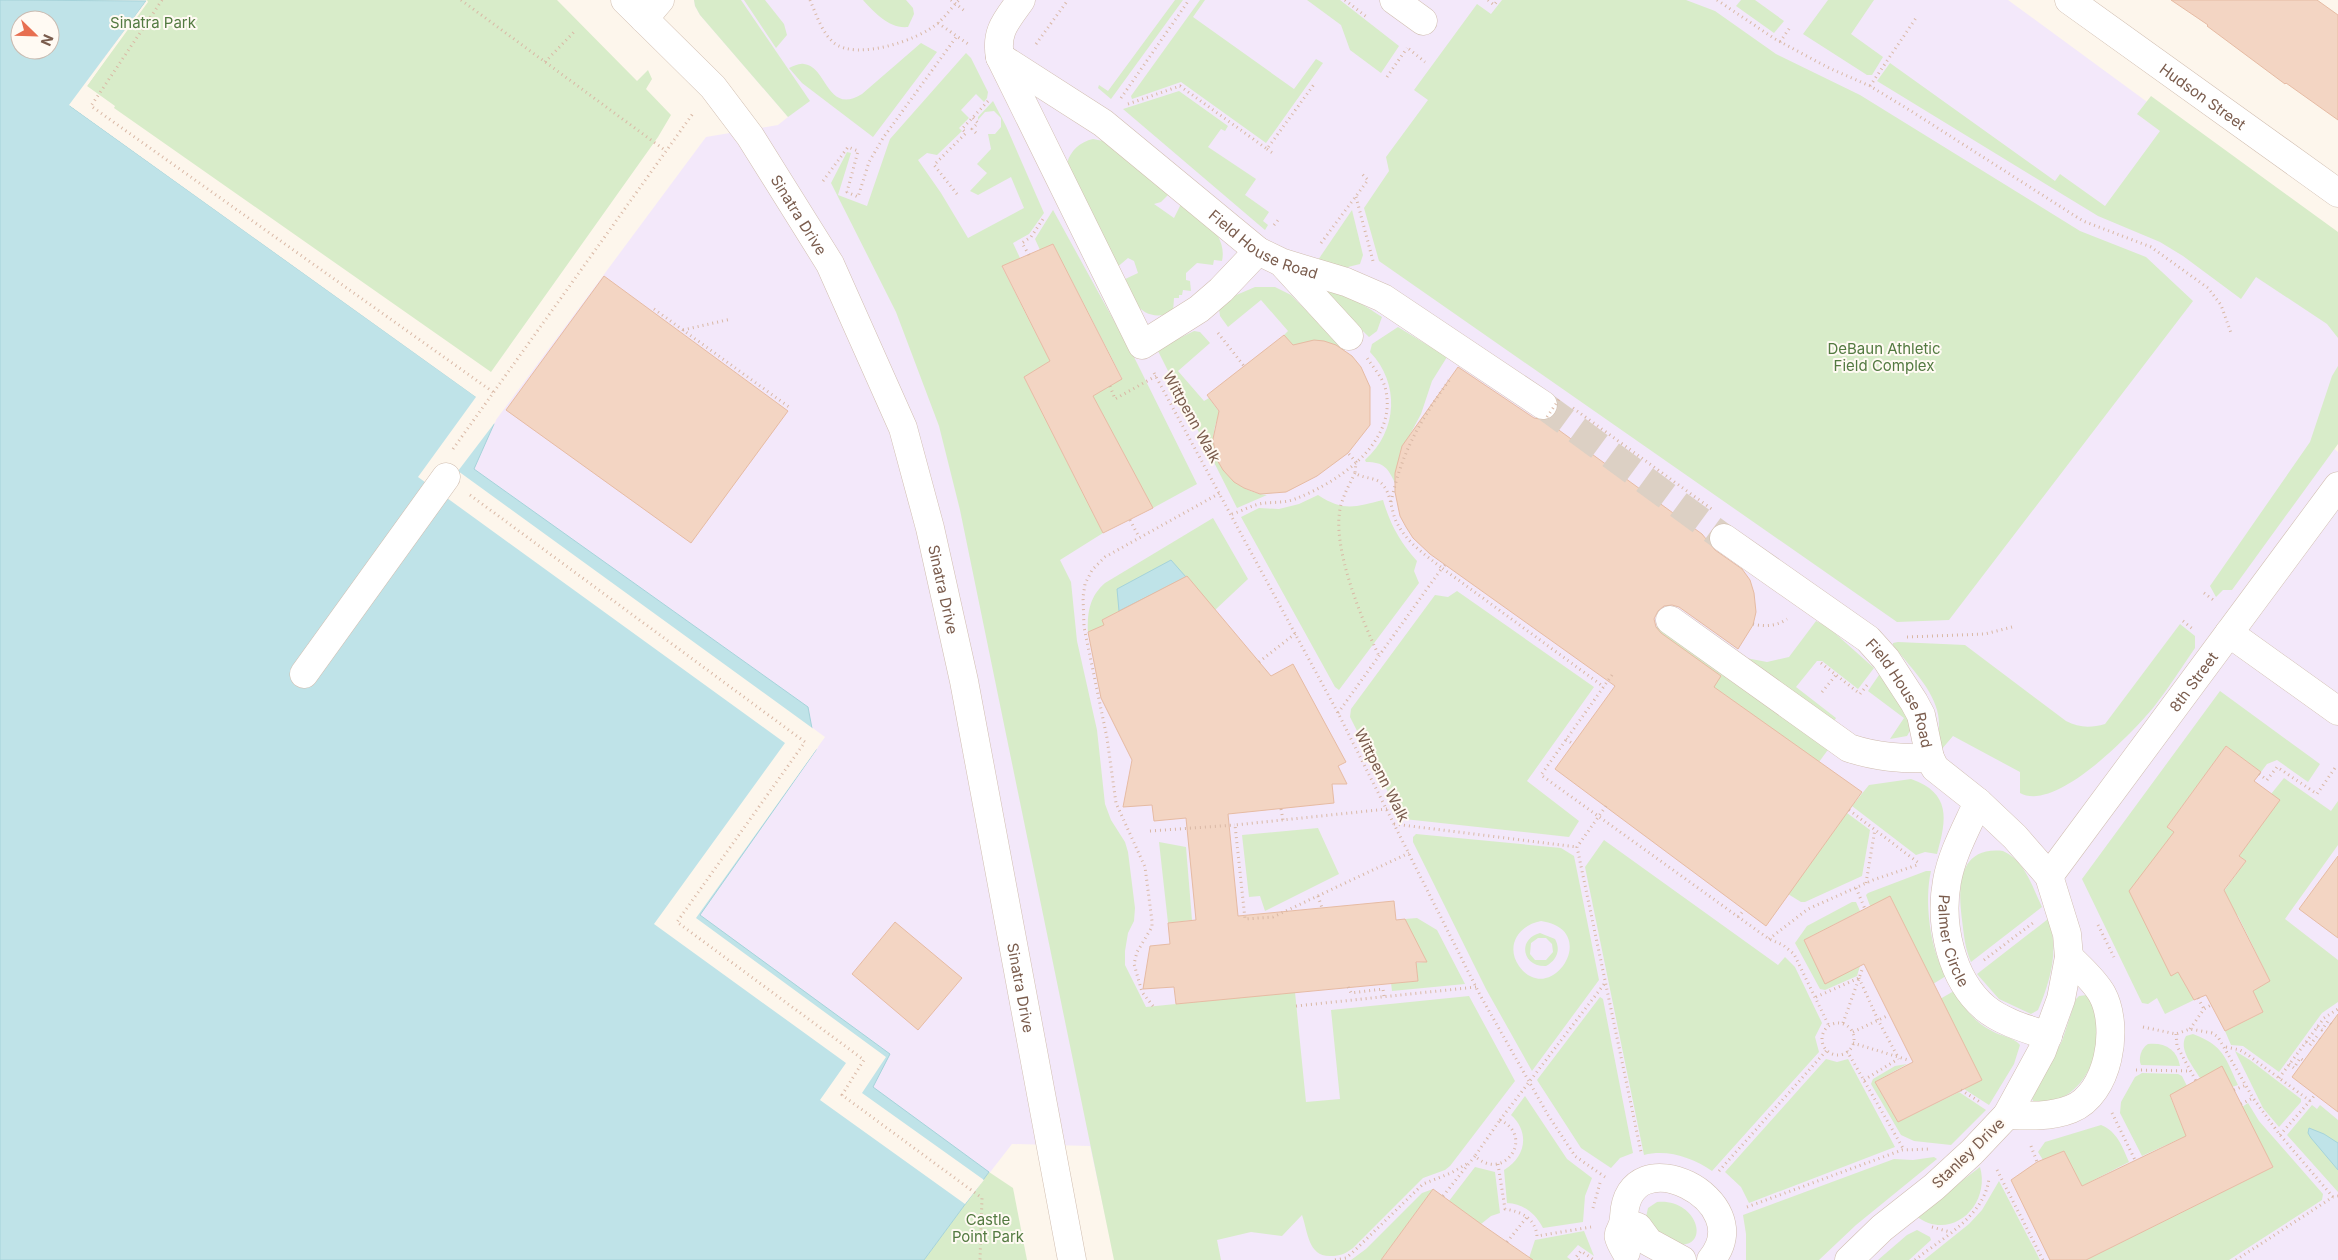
<svg xmlns="http://www.w3.org/2000/svg" width="2338" height="1260" font-family="Inter,sans-serif">
<style>
.education{fill:#f3e8fa}
.green{fill:#d8ecc9;fill-rule:evenodd}
.water{fill:#bfe3e8;stroke:#a5d3da;fill-rule:evenodd}
.pier{fill:#fdf6ec}
.building{fill:#f3d5c3;stroke:#e6bba3}
.lines{fill:none;stroke-linecap:round;stroke-linejoin:round}
.minor-tunnel{stroke:#dcd0c4;stroke-width:28;stroke-dasharray:28 14;stroke-linecap:butt}
.minor-casing{stroke:#d1beb0;stroke-width:29}
.path{stroke:#d9b8a5;stroke-width:3;stroke-dasharray:1 4;stroke-linecap:butt}
.minor{stroke:#fff;stroke-width:28}
.path-bridge{stroke:#d9b8a5;stroke-width:3;stroke-dasharray:1 4;stroke-linecap:butt}
.labels{text-anchor:middle;dominant-baseline:central;stroke-width:4;stroke-linejoin:round;paint-order:stroke}
.park-label{font-size:15px;fill:#537a41;stroke:#fffaf3}
.street-label{font-size:15px;fill:#7a5c4d;stroke:#fffaf3}
</style>
<rect width="100%" height="100%" fill="#fdf6ec"/>
<polygon class="education" points="694,0 2008,0 2338,242 2338,438 2332,447 2338,452 2338,1260 1115,1260 1090,1146 1012,1144 984,1180 862,1092 696,918 825,737 458,471 706,137 778,125 788,117 700,15 695,6"/>
<g class="green">
<polygon points="147,0 557,0 637,81 648,70 652,79 646,89 671,115 658,137 491,372 114,108 115,106 87,86"/>
<polygon points="694,0 741,0 810,101 788,117 700,15 695,6"/>
<polygon points="744,0 765,0 784,24 787,35 776,48"/>
<path d="M863 0H906L913 8 914 14 908 27C889 29 874 12 863 0Z"/>
<polygon points="1175,0 1183,0 1111,99 1098,88 1099,85 1108,91"/>
<polygon points="1200,0 1205,0 1193,17 1294,89 1316,59 1323,63 1266,143 1181,82 1132,99 1131,96"/>
<polygon points="1307,0 1340,0 1399,46 1381,73 1350,50 1341,25"/>
<polygon points="1502,0 1686,0 1715,11 1776,54 1860,95 2080,231 2146,257 2193,301 1949,620 1897,622 1379,261 1364,208 1389,171 1386,157 1428,100 1414,90 1477,4 1491,14"/>
<polygon points="1741,0 1755,0 1784,21 1774,33 1736,6"/>
<polygon points="1828,0 1874,0 1851,34 1883,57 1872,75 1867,75 1803,34"/>
<path d="M921 43 937 52 873 137 802 83 789 68C794 66 799 63 804 64 827 66 827 116 862 94Z"/>
<path d="M966 53 971 58 988 92 987 98 984 102 976 94 961 110 969 118 959 128 962 131 937 155 927 153 918 160 941 193 968 238 1024 208 1011 177 978 195 970 191 987 173 977 164 991 149 988 134H995L1001 127V118L994 111 985 112 978 120V117L993 101 1006 126 1044 213 1029 234 1013 243 1020 258 1002 267 1050 361 1024 377 1103 533 1060 560 1071 582 1077 641 1097 730 1105 804 1111 820 1125 842 1128 852 1135 908 1134 921 1128 933 1125 951V965L1146 1007 1295 992 1306 1102 1340 1099 1331 1010 1469 996 1515 1081 1450 1166 1445 1170 1423 1178 1353 1248C1345 1254 1340 1256 1331 1256 1308 1257 1308 1232 1302 1215L1282 1236 1251 1232 1217 1240 1221 1260H1114L960 510 939 426 896 312 831 183 847 152 851 153 838 195 867 206 890 139Z"/>
<polygon points="1890,63 2055,181 2060,174 2105,206 2160,131 2137,114 2151,96 2338,232 2338,338 2327,324 2256,277 2241,299 2183,256 2160,242 2098,216 1877,81"/>
<polygon points="1179,91 1228,126 1225,131 1221,129 1208,147 1256,179 1245,195 1269,212 1263,221 1268,225 1265,230 1123,109"/>
<path d="M1093 139 1108 142 1169 194 1161 202 1154 204 1174 218 1181 204 1218 236C1222 244 1224 252 1222 261L1214 260 1213 265 1197 263 1186 273V280L1190 281 1191 291 1183 290 1182 295H1179V298H1174L1173 312C1144 324 1133 302 1121 281L1138 273 1134 261 1128 258 1115 269 1067 163C1071 150 1080 142 1093 139Z"/>
<polygon points="1053,210 1135,359 1197,484 1153,508 1093,396 1122,378 1053,244 1040,250 1035,239"/>
<polygon points="1352,210 1363,255 1360,264 1344,268 1318,260"/>
<path d="M1255 287H1275L1291 295 1345 350C1324 339 1316 339 1294 346L1284 335 1288 331 1261 300 1228 327 1220 316 1219 309 1234 296Z"/>
<path d="M1320 289C1342 290 1364 305 1382 317L1377 331 1369 337Z"/>
<path d="M1398 327 1447 357 1432 381 1421 414 1400 453 1395 483C1388 468 1384 462 1366 462L1365 460C1398 431 1400 383 1370 352L1372 344Z"/>
<path d="M1194 331 1200 332 1210 343 1178 371 1204 401 1209 398 1220 413C1201 450 1226 490 1267 495L1237 508 1157 349Z"/>
<polygon points="2338,366 2338,444 2232,590 2223,590 2216,597 2210,586 2310,442 2332,376"/>
<path d="M1318 495C1344 512 1355 507 1383 500 1390 524 1400 542 1417 561L1414 571 1419 583 1339 690 1335 687 1241 517 1259 508 1279 509 1299 504Z"/>
<path d="M1213 518 1248 579 1215 610 1187 577 1102 620 1105 625 1088 632C1087 612 1090 596 1105 583Z"/>
<polygon points="1457,591 1594,687 1527,781 1579,821 1569,837 1404,819 1400,816 1350,717 1351,709 1435,595 1448,597"/>
<polygon points="1816,621 1828,627 1874,668 1858,689 1822,661 1817,661 1796,687 1836,718 1832,725 1746,658 1767,662 1789,657"/>
<polygon points="1660,624 1830,747 1819,762 1644,637"/>
<path d="M2180 624 2195 636V648C2181 668 2168 689 2153 708 2132 733 2056 813 2020 793V772L1953 736 1941 750C1937 737 1941 723 1937 710 1930 685 1908 665 1893 645V643L1898 642 1965 645 2066 721C2079 728 2091 728 2105 724Z"/>
<path d="M1879 675C1892 692 1905 708 1911 729L1907 736 1890 739 1904 718 1868 691Z"/>
<polygon points="2220,691 2320,764 2308,782 2277,760 2267,764 2261,772 2226,746 2167,827 2174,832 2172,975 2178,972 2194,1000 2165,1014 2157,998 2148,1004 2142,1003 2082,879"/>
<polygon points="2284,778 2331,811 2338,801 2338,845 2285,919 2338,960 2338,1002 2322,1013 2279,1072 2243,1046 2231,1045 2225,1031 2263,1012 2253,991 2270,981 2238,916 2219,898 2246,861 2239,856 2279,800 2271,794"/>
<path d="M1911 779C1951 793 1947 819 1937 854L1925 852 1916 855 1852 806 1869 785Z"/>
<polygon points="1847,813 1870,830 1862,876 1805,902 1801,902 1788,894"/>
<polygon points="1318,828 1339,874 1265,911 1260,896 1249,897 1242,835"/>
<path d="M1416 834 1561 848 1574 856 1599 980 1532 1071 1486 989 1413 842V837ZM1541 921C1603 930 1550 1009 1519 966 1505 946 1519 925 1541 921Z"/>
<path d="M1604 840 1778 965 1785 957 1795 967 1822 1023 1815 1037 1819 1052 1712 1171C1693 1158 1668 1149 1644 1155L1585 867Z"/>
<polygon points="1159,842 1186,847 1192,920 1168,923"/>
<path d="M2003 851C2025 861 2032 886 2042 907L1971 962C1965 949 1964 935 1962 920 1958 889 1957 846 2003 851Z"/>
<path d="M1926 871H1931C1924 901 1930 950 1946 976L1933 984 1870 906 1866 895 1868 893Z"/>
<polygon points="1852,902 1856,902 1860,911 1804,940 1825,983 1860,966 1857,976 1825,990 1820,989 1795,943 1807,926"/>
<polygon points="1417,918 1437,930 1465,984 1392,991 1391,983 1418,981 1416,963 1425,962 1405,919"/>
<path d="M2048 919C2060 949 2050 982 2038 1010L2031 1014 1999 999 1977 974Z"/>
<path d="M1540 933 1555 939C1561 950 1557 960 1546 966 1522 967 1517 939 1540 933ZM1538 938H1546L1552 944 1553 952 1546 960H1535L1530 954 1531 943Z"/>
<path d="M1954 991C1964 1008 1974 1022 1992 1031 2000 1036 2014 1037 2020 1045L2014 1064 1989 1105 1964 1089 1981 1080 1940 999Z"/>
<path d="M2087 995C2108 1023 2097 1075 2068 1094 2060 1100 2044 1102 2034 1102L2032 1099 2062 1041 2076 999 2079 996Z"/>
<polygon points="1600,997 1603,999 1633,1153 1620,1158 1611,1168 1581,1148 1537,1080"/>
<path d="M2193 1034C2224 1046 2225 1057 2238 1085L2232 1087 2200 1078C2193 1066 2178 1049 2186 1036Z"/>
<path d="M2148 1044C2164 1042 2177 1049 2180 1066L2141 1065C2138 1059 2141 1048 2148 1044Z"/>
<polygon points="2235,1051 2250,1060 2301,1099 2301,1102 2279,1127 2263,1108"/>
<polygon points="1826,1059 1837,1062 1848,1059 1895,1147 1749,1203 1741,1187 1725,1172"/>
<polygon points="1907,1064 1875,1082 1898,1122 1959,1092 1986,1110 1951,1145 1914,1141 1901,1135 1871,1084 1873,1079 1895,1066"/>
<polygon points="2142,1073 2178,1074 2182,1076 2187,1086 2170,1096 2186,1136 2142,1156 2120,1113 2121,1102 2135,1077"/>
<path d="M1525 1096 1567 1159 1592 1178 1585 1196 1583 1222 1543 1228C1535 1213 1524 1204 1507 1203L1504 1170C1526 1157 1530 1132 1511 1115Z"/>
<polygon points="2248,1103 2259,1121 2323,1194 2322,1200 2229,1260 2086,1260 2273,1167 2242,1107"/>
<polygon points="2312,1105 2317,1109 2320,1105 2338,1120 2338,1192 2287,1135"/>
<path d="M2101 1125C2117 1131 2123 1148 2129 1162L2082 1186 2064 1151 2043 1160 2038 1152 2045 1142Z"/>
<polygon points="1934,1157 1937,1159 1856,1225 1819,1260 1746,1260 1746,1234 1743,1215 1894,1159 1913,1160"/>
<polygon points="1475,1167 1495,1172 1500,1213 1491,1216 1481,1224 1449,1201"/>
<path d="M1980 1167C1991 1205 1951 1243 1916 1216Z"/>
<polygon points="989,1172 1013,1188 1027,1260 924,1260"/>
<polygon points="1999,1181 2040,1260 1924,1260 1969,1224 1982,1210"/>
<polygon points="1433,1189 1381,1260 1351,1260 1366,1249 1422,1193"/>
<path d="M1657 1202C1703 1198 1713 1260 1666 1241 1658 1237 1652 1224 1646 1217L1648 1208Z"/>
<polygon points="1917,1230 1930,1237 1931,1240 1909,1260 1878,1260 1907,1235"/>
<polygon points="1584,1231 1594,1256 1578,1245 1567,1257 1571,1260 1532,1260 1529,1258 1535,1240"/>
</g>
<g class="water">
<path d="M0 0 146 1 70 106 479 399 494 424 474 469 808 707 816 750 700 915 890 1054 873 1087 989 1172 924 1260H0ZM20 20H50V50H20Z"/>
<polygon points="1171,560 1186,577 1119,611 1117,589"/>
<polygon points="2309,1128 2324,1134 2338,1143 2338,1170 2311,1138 2308,1133"/>
</g>
<polygon class="pier" points="147,0 148,2 73,105 481,397 496,421 458,471 815,730 818,747 696,918 886,1057 862,1093 984,1180 965,1204 820,1100 846,1063 654,924 785,743 418,477 476,397 69,105"/>
<g class="building">
<polygon points="2171,0 2317,0 2338,15 2338,120 2286,83 2285,84 2207,26 2208,25"/>
<polygon points="1053,244 1122,379 1093,396 1153,508 1103,533 1024,377 1050,361 1002,266"/>
<polygon points="604,276 788,411 691,543 506,410"/>
<polygon points="1284,335 1293,345 1314,340 1324,341 1336,345 1352,356 1361,367 1370,387 1370,425 1348,453 1317,476 1286,492 1260,494 1244,488 1234,482 1223,470 1216,458 1213,439 1219,411 1207,395"/>
<polygon points="1458,367 1534,418 1545,420 1702,534 1715,550 1742,569 1750,580 1754,593 1756,612 1753,625 1738,649 1679,607 1672,605 1664,606 1658,611 1654,619 1656,627 1661,633 1721,676 1714,687 1862,792 1766,926 1555,769 1615,686 1430,554 1413,538 1406,527 1400,516 1395,492 1395,473 1402,446"/>
<polygon points="1187,576 1271,676 1293,664 1346,762 1338,766 1347,784 1332,784 1334,803 1228,814 1238,916 1394,901 1396,920 1405,919 1427,962 1416,962 1418,981 1176,1004 1174,987 1143,989 1150,946 1170,944 1168,923 1196,920 1186,818 1154,821 1152,805 1123,807 1132,760 1101,698 1088,632 1104,625 1102,620"/>
<polygon points="2226,746 2261,772 2254,781 2280,800 2239,856 2246,861 2224,890 2270,981 2253,991 2263,1012 2225,1031 2206,995 2194,1000 2178,972 2171,976 2129,891 2174,832 2167,827"/>
<polygon points="2338,856 2338,938 2299,909"/>
<polygon points="1890,896 1982,1080 1898,1122 1875,1082 1913,1062 1864,964 1825,984 1804,940"/>
<polygon points="895,922 962,978 918,1030 852,974"/>
<polygon points="2338,1014 2338,1112 2292,1077"/>
<polygon points="2222,1066 2273,1167 2086,1260 2050,1260 2011,1180 2037,1162 2064,1151 2082,1186 2186,1136 2170,1095"/>
<polygon points="1433,1189 1481,1224 1533,1260 1381,1260"/>
</g>
<g class="lines">
<polyline class="minor-tunnel" points="1543,405 1724,538"/>
<defs>
<g id="minor">
<path id="s1" d="M625 0 713 87 750 136 830 264 903 428 930 528 964 681 1072 1260"/>
<path d="M1021 0C1007 20 995 31 1000 57L1142 345 1199 309 1221 290 1258 251"/>
<polyline points="1394,0 1423,21"/>
<path id="s2" d="M2069 0 2338 193"/>
<polyline points="644,19 660,0"/>
<path id="s3" d="M1000 57 1103 123 1258 251 1283 263 1346 282 1383 298 1543 405"/>
<polyline points="1283,264 1349,336"/>
<path id="s4" d="M1724 538 1868 639 1886 659 1914 702 1921 715 1930 758 1935 768 1978 802 2015 837 2049 876 2067 934 2069 957 2061 999 2042 1051 2007 1115 1972 1152 1934 1187 1882 1228 1849 1260"/>
<path d="M1670 620 1849 748C1877 757 1901 759 1930 758"/>
<polyline points="2229,633 2338,711"/>
<polyline points="304,674 446,477"/>
<path id="s5" d="M1978 802C1967 827 1952 853 1947 881 1939 924 1951 979 1985 1008 2002 1022 2027 1029 2048 1036"/>
<path id="s6" d="M2049 876 2338 486"/>
<path d="M2007 1115C2029 1116 2051 1117 2071 1109 2109 1094 2120 1027 2102 994 2094 980 2081 969 2069 957"/>
<polyline points="1624,1223 1638,1227 1649,1242 1682,1260"/>
<path d="M1626 1252C1611 1227 1623 1237 1624 1217 1627 1134 1761 1200 1711 1260"/>
</g>
</defs>
<use href="#minor" class="minor-casing"/>
<g class="path">
<polyline points="162,0 91,106 493,392"/>
<polyline points="461,0 666,151"/>
<path d="M810 0C816 14 822 33 834 43 857 61 919 40 938 23 946 16 952 7 959 0"/>
<polyline points="951,0 966,12"/>
<polyline points="1345,0 1368,18"/>
<polyline points="1488,0 1494,5 1498,0"/>
<polyline points="1717,0 1775,39 1829,68 1870,86 1911,111 2083,221 2151,247 2208,288 2221,305 2231,333"/>
<polyline points="938,23 968,44"/>
<polyline points="1780,42 1791,26"/>
<polyline points="1036,44 1068,0"/>
<polyline points="1409,49 1425,62"/>
<polyline points="545,62 574,32"/>
<polyline points="1387,77 1407,48"/>
<polyline points="1870,86 1916,18"/>
<polyline points="1121,98 1189,0"/>
<polyline points="1128,104 1180,86 1267,149 1315,83"/>
<polyline points="973,118 978,123 972,129 976,133"/>
<polyline points="1267,149 1274,154"/>
<polyline points="823,181 848,147 858,151 847,192 858,197 869,162 883,138 957,36"/>
<polyline points="957,194 934,165 966,133 962,129 989,100"/>
<polyline points="1356,197 1373,261"/>
<polyline points="1274,225 1279,219"/>
<polyline points="1321,243 1368,180 1362,174"/>
<polyline points="1029,255 1022,243 1031,237 1045,216"/>
<polyline points="654,309 789,407"/>
<polyline points="683,330 731,319"/>
<polyline points="1218,333 1244,366"/>
<polyline points="1154,373 1338,713 1480,995 1548,1115 1575,1156 1605,1177"/>
<polyline points="1110,386 1115,399 1156,376"/>
<polyline points="1573,408 1713,510"/>
<polyline points="453,449 694,112"/>
<path d="M1355 473C1350 483 1344 494 1341 505 1330 544 1362 620 1379 656"/>
<polyline points="470,495 805,742 677,922 864,1060 842,1095 982,1198 980,1260"/>
<path d="M1391 502C1402 451 1420 421 1450 379"/>
<path d="M1232 514C1242 511 1254 504 1265 503 1275 502 1285 503 1295 499 1337 483 1400 442 1385 387 1382 377 1373 367 1367 358"/>
<polyline points="1130,520 1139,537"/>
<polyline points="1445,565 1442,568 1604,687"/>
<polyline points="2204,593 2216,602"/>
<polyline points="2183,621 2194,630"/>
<path d="M1753 624C1765 627 1777 626 1787 619"/>
<polyline points="1907,637 1985,634 2012,627"/>
<polyline points="1259,662 1296,633"/>
<polyline points="1821,663 1860,694 1868,684"/>
<polyline points="1612,675 1541,775 1769,939 1783,945 1794,954 1829,1026"/>
<polyline points="1822,692 1836,675"/>
<path d="M1338 713 1442 568C1424 554 1406 542 1396 521 1391 510 1391 494 1383 485 1377 477 1364 479 1355 473L1356 462 1348 453"/>
<polyline points="1566,739 1573,744"/>
<polyline points="2259,774 2267,780 2277,767 2317,794 2337,765"/>
<polyline points="1606,806 1577,847 1641,1152"/>
<polyline points="1281,809 1283,820"/>
<polyline points="1387,809 1235,825 1245,919 1273,917 1409,853"/>
<polyline points="1849,810 1920,864"/>
<polyline points="1394,824 1577,847"/>
<polyline points="1150,831 1235,825"/>
<polyline points="1866,883 1875,829"/>
<polyline points="1856,888 1865,909"/>
<polyline points="1318,896 1322,908"/>
<polyline points="1738,917 1744,910"/>
<polyline points="2098,925 2114,957"/>
<polyline points="1769,939 1808,909 1873,880 1920,864"/>
<polyline points="1984,960 2033,923"/>
<polyline points="1859,978 1878,1020 1899,1059"/>
<polyline points="1348,987 1351,993 1383,989 1384,997"/>
<polyline points="1816,997 1859,978"/>
<polyline points="2198,998 2204,1009"/>
<polyline points="1153,1006 1142,992 1134,964 1137,952 1152,927 1152,921 1145,867 1116,803 1107,738 1084,627 1083,597 1085,584 1092,570 1105,557 1220,493"/>
<polyline points="1296,1006 1476,987"/>
<polyline points="1843,1023 1863,967"/>
<circle cx="1838" cy="1039" r="16"/>
<polyline points="2143,1027 2176,1034 2190,1029 2212,1033 2218,1037 2253,1098 2280,1135 2333,1197"/>
<polyline points="2317,1027 2322,1030 2328,1021 2331,1024"/>
<polyline points="2190,1029 2204,1009 2211,1005"/>
<polyline points="1853,1032 1889,1015"/>
<polyline points="2176,1034 2177,1046 2196,1081"/>
<polyline points="2306,1042 2310,1045 2317,1036 2320,1039"/>
<polyline points="1853,1043 1908,1060"/>
<polyline points="2226,1047 2240,1050 2248,1055 2310,1101"/>
<polyline points="1847,1051 1904,1150"/>
<polyline points="2289,1064 2294,1068 2300,1058 2304,1061"/>
<polyline points="2136,1070 2191,1071"/>
<polyline points="2279,1078 2324,1018 2338,1009"/>
<polyline points="1864,1080 1898,1059"/>
<polyline points="1961,1090 1980,1102"/>
<polyline points="2234,1090 2246,1085"/>
<polyline points="2241,1104 2253,1098"/>
<polyline points="2112,1113 2135,1160"/>
<polyline points="1500,1120 1605,983"/>
<path d="M1500 1120C1536 1137 1503 1183 1475 1156Z"/>
<polyline points="2280,1135 2315,1095"/>
<polyline points="2031,1146 2037,1162"/>
<path d="M1498 1164 1505 1209C1522 1212 1535 1218 1537 1236L1591 1227"/>
<polyline points="1997,1170 2043,1260"/>
<polyline points="1719,1171 1827,1050"/>
<polyline points="1443,1196 1475,1156"/>
<polyline points="1747,1207 1902,1150 1931,1149"/>
<polyline points="1593,1208 1600,1183"/>
<polyline points="1932,1227 1950,1232"/>
<polyline points="1507,1242 1527,1217"/>
<polyline points="1335,1260 1346,1258 1352,1253 1423,1184 1451,1173 1470,1162"/>
<polyline points="1579,1260 1576,1257 1581,1251 1594,1260"/>
<path d="M1915 1260C1942 1238 1985 1216 1989 1178"/>
<polyline points="2236,1260 2333,1197 2338,1196"/>
</g>
<use href="#minor" class="minor"/>
<polyline class="path-bridge" points="1547,417 1560,398"/>
</g>
<g class="labels">
<g class="park-label">
<text x="153" y="22">Sinatra Park</text>
<text x="1884" y="348">DeBaun Athletic<tspan x="1884" dy="17">Field Complex</tspan></text>
<text x="988" y="1219">Castle<tspan x="988" dy="17">Point Park</tspan></text>
</g>
<g class="street-label">
<text stroke="none"><textPath href="#s2" startOffset="165">Hudson Street</textPath></text>
<text stroke="none"><textPath href="#s1" startOffset="278">Sinatra Drive</textPath></text>
<text stroke="none"><textPath href="#s3" startOffset="325">Field House Road</textPath></text>
<text transform="translate(1192 417) rotate(61)">Wittpenn Walk</text>
<text stroke="none"><textPath href="#s1" startOffset="682">Sinatra Drive</textPath></text>
<text stroke="none"><textPath href="#s6" startOffset="242">8th Street</textPath></text>
<text stroke="none"><textPath href="#s4" startOffset="240">Field House Road</textPath></text>
<text transform="translate(1382 775) rotate(63)">Wittpenn Walk</text>
<text stroke="none"><textPath href="#s5" startOffset="146">Palmer Circle</textPath></text>
<text stroke="none"><textPath href="#s1" startOffset="1088">Sinatra Drive</textPath></text>
<text transform="translate(1968 1153) rotate(-44)">Stanley Drive</text>
</g>
</g>
<g transform="translate(35 35) rotate(113)"><circle r="24" fill="#fffaf3" stroke="#cabbb1"/>
<path d="M0-4L9 19L0 12L-9 19Z" fill="#e76f51"/>
<text y="-8" font-size="14" font-weight="bold" text-anchor="middle" fill="#7a5c4d">N</text>
</g>
</svg>
